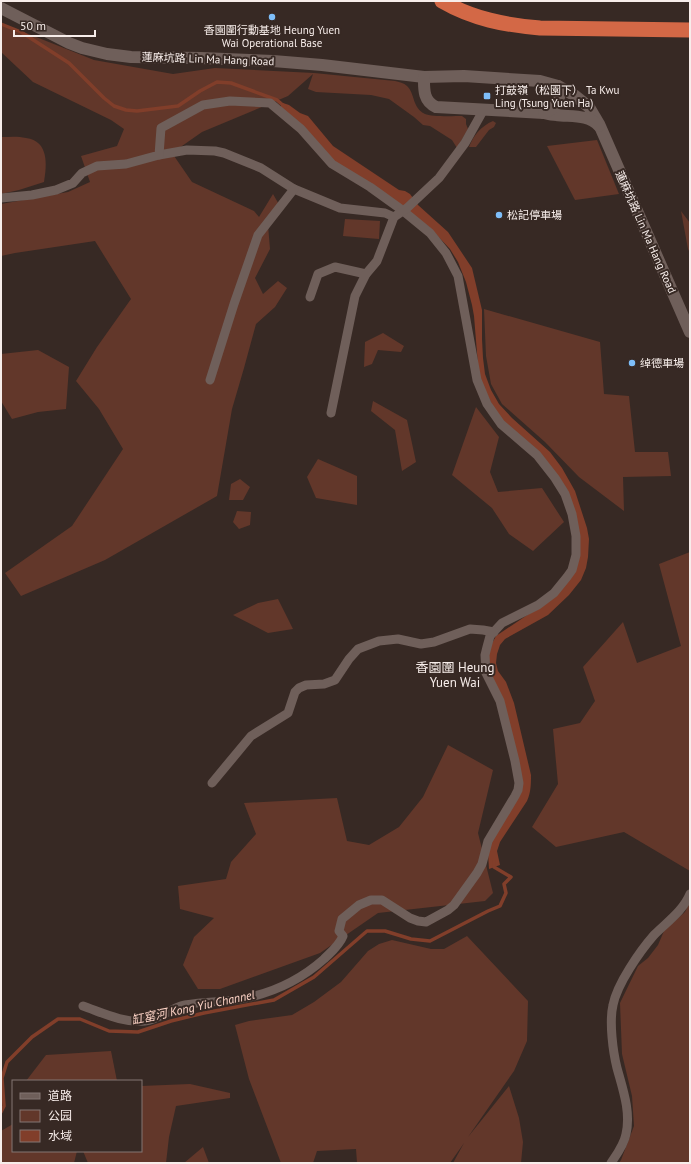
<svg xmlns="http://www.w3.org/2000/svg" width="691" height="1164" font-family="'PT Sans','Noto Sans SC',sans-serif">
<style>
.green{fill:#62372a}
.water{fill:#813e2a}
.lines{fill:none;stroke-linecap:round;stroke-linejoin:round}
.stream{stroke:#813e2a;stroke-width:3.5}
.minor{stroke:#6f5f5a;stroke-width:9}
.tertiary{stroke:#6f5f5a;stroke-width:12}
.trunk{stroke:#d36846;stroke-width:15}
.poi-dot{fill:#7ebef9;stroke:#372924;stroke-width:1.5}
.labels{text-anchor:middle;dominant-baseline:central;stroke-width:4;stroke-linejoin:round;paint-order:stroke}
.poi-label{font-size:11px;fill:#f7edea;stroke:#372924;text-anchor:start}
.street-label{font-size:11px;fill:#f7edea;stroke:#372924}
.water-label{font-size:12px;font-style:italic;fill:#ffd5c8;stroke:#372924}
.quarter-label{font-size:13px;fill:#f7edea;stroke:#372924}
</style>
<rect width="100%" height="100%" fill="#372924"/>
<g class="green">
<path d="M1 23 94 60 173 74 215 68 314 73 395 81C399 82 404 83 407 86 415 93 412 108 425 114 431 117 454 116 462 116L466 119V124L468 129 457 148 452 140 430 126 423 125 414 117 389 99 371 95 316 92 308 89 313 74 288 96 202 132 172 153 192 182 254 211 259 217 273 194 281 208 268 225 270 249 255 278 263 294 278 281 287 288 275 307 256 324 244 368 232 409 217 496 105 560 21 596 5 573 72 526 123 449 99 409 76 381 97 347 131 299 95 241 15 253 1 256V204L68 192 90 182 81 156 117 146 124 129 111 120 33 82 1 52Z"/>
<path d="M493 121 496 123 494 127 489 130 476 147H469C473 136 481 126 493 121Z"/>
<path d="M1 137C9 137 18 136 26 138 49 141 47 165 44 182L19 190 1 194Z"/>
<polygon points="597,140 619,194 575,200 547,146"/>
<polygon points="681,211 690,223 690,253 688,249"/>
<polygon points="345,219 380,221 379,239 343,236"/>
<polygon points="484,309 600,342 604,394 629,396 635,452 668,452 671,476 623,477 624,511 579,477 545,442 502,404 491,384 486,356"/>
<polygon points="383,333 404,346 401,352 378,350 372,364 364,367 365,342"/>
<polygon points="38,350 69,367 66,409 38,412 12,419 1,401 1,354"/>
<polygon points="373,401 407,420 416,462 402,471 395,430 371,411"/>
<polygon points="476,407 499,437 490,472 498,492 542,488 564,522 533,551 509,534 492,508 452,475"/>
<polygon points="318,459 357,476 357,505 316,498 307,477"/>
<polygon points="240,479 250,487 243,500 229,500 231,484"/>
<polygon points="237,511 251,512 250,525 239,529 233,522"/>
<polygon points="690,552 690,871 624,832 556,847 532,827 558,784 553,729 580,723 595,701 583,667 623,622 637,663 681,646 659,564"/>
<polygon points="278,599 293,629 268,633 233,615 258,603"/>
<polygon points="448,745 493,770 478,833 493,893 485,901 378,913 320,953 220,989 198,989 183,965 194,937 214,918 180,909 178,886 226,879 231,862 256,834 244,803 337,798 347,841 369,845 399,827 423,797"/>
<polygon points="690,901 690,1163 619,1163 621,1160 634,1126 632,1096 622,1054 620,1003 638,966 648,958 658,945 664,931 685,912"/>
<polygon points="467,936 528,1001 527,1041 514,1071 468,1137 509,1086 519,1118 523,1142 521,1163 453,1163 464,1143 450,1163 357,1163 356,1149 317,1151 313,1163 281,1163 249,1079 235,1025 249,1021 292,1015 314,1002 341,982 368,951 379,944 392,940 431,949 444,949"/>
<polygon points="111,1051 117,1081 26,1081 46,1055"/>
<polygon points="190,1084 230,1093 230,1098 176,1106 169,1137 166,1163 88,1163 83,1151 141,1151 141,1086"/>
<polygon points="13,1124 13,1151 77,1151 74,1163 1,1163 1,1131"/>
<polygon points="203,1147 209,1163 184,1163"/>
</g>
<path class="water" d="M283 103 289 105 300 113 308 116 333 146 399 190 405 191 410 194 418 205 448 232 472 268 482 310V339L483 358 485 374 491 390 499 404 512 418 550 452 562 468 575 491 587 528 589 539 588 557 586 568 581 580 569 595 548 615 505 639 500 645 497 654 496 663 498 671 506 682 514 703 531 775C531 784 531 792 527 801L500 842 497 851 500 865 489 869 488 853 491 842 522 787 491 676 488 651 496 636 554 597 578 558 566 491 506 425 495 411 479 377 474 316 472 305 466 282 458 262 450 249 428 226 332 160 280 108Z"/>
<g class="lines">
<g class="stream">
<polyline points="1,24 21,32 69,63 104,98 114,106 126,110 137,111 178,106 200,91 217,82 231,83 277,100 285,107"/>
<polyline points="1,1112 4,1106 2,1078 7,1062 32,1037 58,1019 80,1019 109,1031 138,1032 171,1021 204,1013 274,1000 314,977 367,931 385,931 411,939 430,941 488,911 500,906 506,893 504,884 511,877 494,867 494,862"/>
</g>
<g class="minor">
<polyline points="159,155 187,150 215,151 224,153 261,168 294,189 340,208 385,213 394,217"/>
<path d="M1 198 32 195 56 190 73 183 82 173 97 166 126 164 159 155 161 128 203 105 230 101 270 103 301 129 332 164 370 187 402 210 430 233 446 253 458 276 477 380 487 404 501 424 537 455 555 478 565 494 572 514 576 536V555L572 570 567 577 554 593 538 605 502 623 490 636 487 647 485 655 486 673 500 701 515 761 519 783 518 790 515 796 488 841 482 864 477 873 454 905 448 910 426 922 418 921 410 918 382 900H371L359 905 342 919 339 931 343 936C339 946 331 952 324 959 297 983 263 997 227 1001 213 1002 199 1002 185 1005 171 1008 158 1020 145 1021 123 1023 103 1013 83 1006"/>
<polyline points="310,297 318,274 335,267 366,274"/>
<polyline points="210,380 234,304 258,235 294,189"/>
<polyline points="331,413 355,296 366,274 377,261 394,217 407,208 439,178 465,143 484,109"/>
<polyline points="212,783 251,736 288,713 295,692 299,688 306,685 324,684 335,680 349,659 358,649 379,641 398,639 421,644 434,642 470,629 483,630 494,632"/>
<path d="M611 1163C617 1154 624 1145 626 1134 631 1112 623 1090 617 1068 613 1052 609 1022 613 1005 617 984 640 951 654 935 667 922 683 911 690 894"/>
</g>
<g class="tertiary">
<polyline points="1,8 69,43 82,48 107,54 131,57 201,58 273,61 322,65 424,77 464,76 540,81 558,86 574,95 589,107 599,124 690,332"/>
<path d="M424 77C424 89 423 101 436 107L544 113C548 114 552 115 556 115 571 117 588 114 599 126"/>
<path d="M544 113C557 107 562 100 558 86"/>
</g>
<path class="trunk" d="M442 1C473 19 505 25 540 28L690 30"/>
</g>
<g class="poi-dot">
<circle cx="272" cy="17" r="4"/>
<rect x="483" y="92" width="8" height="8" rx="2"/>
<circle cx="499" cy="215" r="4"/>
<circle cx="632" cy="363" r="4"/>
</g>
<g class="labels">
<g class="poi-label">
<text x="272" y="30" text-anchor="middle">香園圍行動基地 Heung Yuen<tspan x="272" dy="13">Wai Operational Base</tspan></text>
<text x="495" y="90">打鼓嶺（松園下） Ta Kwu<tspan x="495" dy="13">Ling (Tsung Yuen Ha)</tspan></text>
<text x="507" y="215">松記停車場</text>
<text x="640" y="363">绰德車場</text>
</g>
<g class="street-label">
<text transform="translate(208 59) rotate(2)">蓮麻坑路 Lin Ma Hang Road</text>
<text transform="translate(646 232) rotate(66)">蓮麻坑路 Lin Ma Hang Road</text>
</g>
<g class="water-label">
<text transform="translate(193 1007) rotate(-12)">缸窰河 Kong Yiu Channel</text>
</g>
<g class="quarter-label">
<text x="455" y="667">香園圍 Heung<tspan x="455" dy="15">Yuen Wai</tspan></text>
</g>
</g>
<rect width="691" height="1164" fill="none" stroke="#f7edea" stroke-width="4"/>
<rect x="12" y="1080" width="130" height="72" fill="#372924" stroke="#847773"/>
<rect x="20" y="1093" width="20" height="6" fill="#6f5f5a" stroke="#847773"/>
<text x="48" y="1100" font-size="12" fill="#f7edea">道路</text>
<rect x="20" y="1110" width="20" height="12" fill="#62372a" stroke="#847773"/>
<text x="48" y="1120" font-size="12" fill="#f7edea">公园</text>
<rect x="20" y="1130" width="20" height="12" fill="#813e2a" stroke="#847773"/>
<text x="48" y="1140" font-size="12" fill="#f7edea">水域</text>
<path d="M14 30v6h81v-6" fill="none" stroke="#f7edea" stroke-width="2"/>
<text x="20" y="30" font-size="12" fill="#f7edea" stroke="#372924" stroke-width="3" paint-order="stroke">50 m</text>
</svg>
